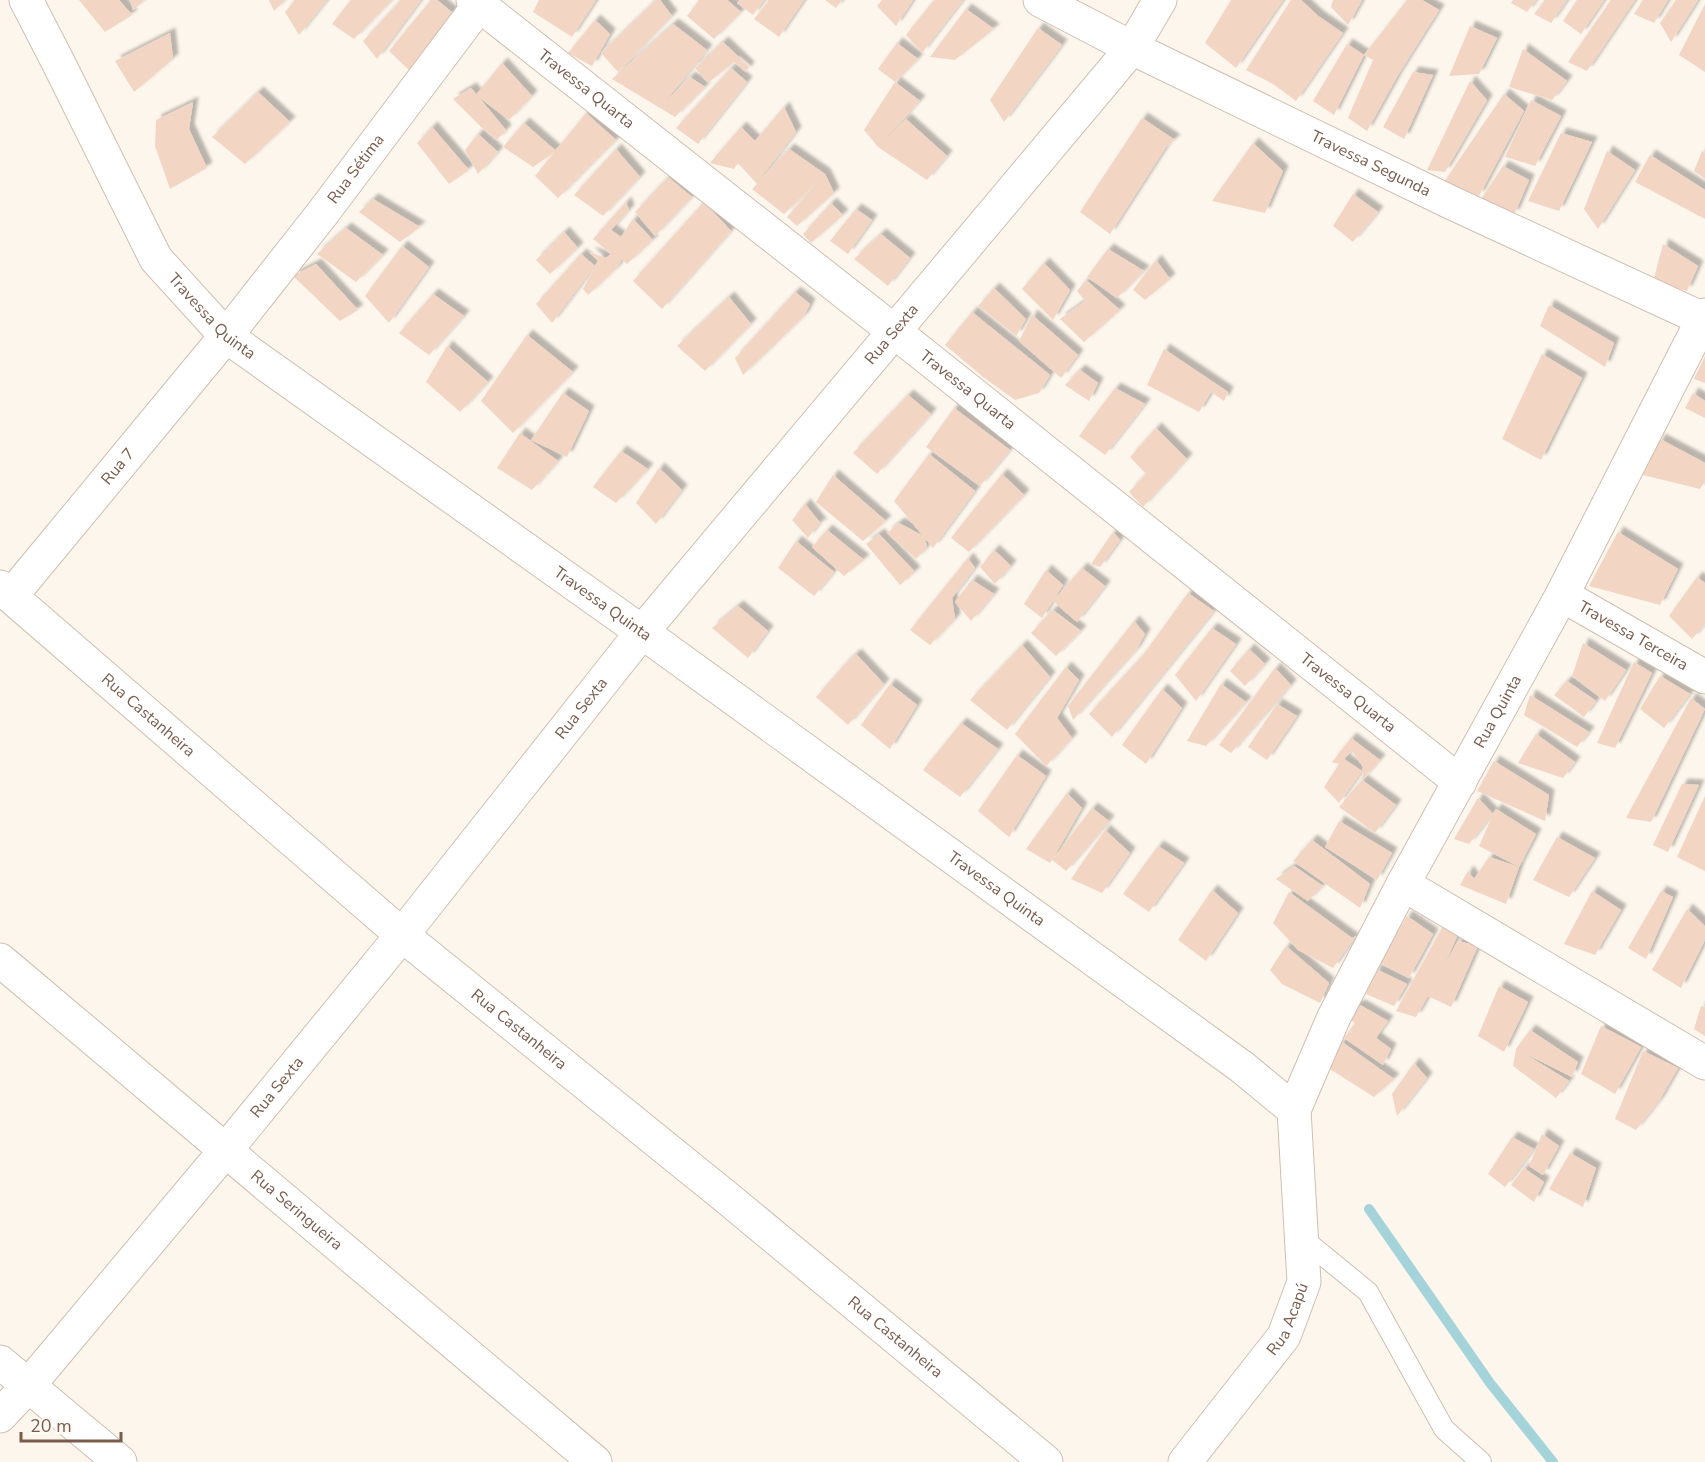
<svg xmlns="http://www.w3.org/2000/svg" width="1705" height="1462" font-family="'Nunito Sans',sans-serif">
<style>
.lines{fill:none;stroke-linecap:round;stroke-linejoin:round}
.stream{stroke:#a5d3da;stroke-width:10}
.building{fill:#f3d5c3;filter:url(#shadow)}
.service-casing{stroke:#d1beb0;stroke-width:22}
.minor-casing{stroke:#d1beb0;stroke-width:35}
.tertiary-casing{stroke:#d1beb0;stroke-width:35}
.service{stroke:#fff;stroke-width:20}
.minor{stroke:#fff;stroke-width:33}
.tertiary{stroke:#fff;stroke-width:33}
.labels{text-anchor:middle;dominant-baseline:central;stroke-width:5;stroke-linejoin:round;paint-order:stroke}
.street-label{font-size:16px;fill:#7a5c4d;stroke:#fffaf3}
</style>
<defs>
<filter id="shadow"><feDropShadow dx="5.5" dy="-5.5" stdDeviation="1.5" flood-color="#0004"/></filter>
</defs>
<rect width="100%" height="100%" fill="#fdf6ec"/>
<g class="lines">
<polyline class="stream" points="1369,1209 1490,1383 1553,1462"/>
</g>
<g class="building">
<polygon points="79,0 119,0 132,15 105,32"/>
<polygon points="130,0 145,0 133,10"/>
<polygon points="269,0 285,0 274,11"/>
<polygon points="295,0 327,0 299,35 285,12"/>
<polygon points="351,0 392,0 354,39 332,24"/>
<polygon points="401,0 421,0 377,59 363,41"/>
<polygon points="431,0 437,0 459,18 414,75 389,51"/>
<polygon points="539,0 596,0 572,37 533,12"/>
<polygon points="656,0 660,0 672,16 618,72 601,53"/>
<polygon points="699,0 727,0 741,12 714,39 687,16"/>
<polygon points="740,0 764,0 753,15 737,3"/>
<polygon points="769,0 804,0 779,37 754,19"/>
<polygon points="825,0 842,0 836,8"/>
<polygon points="882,0 913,0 896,26 877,6"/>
<polygon points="934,0 963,0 922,53 906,35"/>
<polygon points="1231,0 1283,0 1236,68 1205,43"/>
<polygon points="1291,0 1301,0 1318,16 1343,33 1296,101 1273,84 1246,70"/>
<polygon points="1333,0 1362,0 1348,25 1331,7"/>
<polygon points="1407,0 1422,0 1439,10 1398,75 1367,131 1348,118 1373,60 1364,55"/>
<polygon points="1513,0 1536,0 1527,12 1511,3"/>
<polygon points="1545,0 1567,0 1551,23 1534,14"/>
<polygon points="1577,0 1604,0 1581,34 1563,21"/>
<polygon points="1611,0 1635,0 1587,71 1568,62"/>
<polygon points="1643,0 1668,0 1654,23 1634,14"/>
<polygon points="1676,0 1698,0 1671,42 1660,23"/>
<polygon points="1705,4 1705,72 1679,55"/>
<polygon points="966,9 994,29 955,60 930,57"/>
<polygon points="595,20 610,34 592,66 568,53"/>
<polygon points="673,24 707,50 664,103 690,77 705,87 675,117 612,79"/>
<polygon points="1470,26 1497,38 1479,74 1449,76"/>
<polygon points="1038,28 1062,45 1004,122 990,100"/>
<polygon points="170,33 173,59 134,92 115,61"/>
<polygon points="723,42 749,67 746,72 734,62 708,83 695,68"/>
<polygon points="897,43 918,59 895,82 878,69"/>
<polygon points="1347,44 1364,55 1334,115 1313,101"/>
<polygon points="1523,49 1567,81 1552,100 1509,87"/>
<polygon points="502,63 532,96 509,120 476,95"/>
<polygon points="731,68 747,82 698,144 676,128"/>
<polygon points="1413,72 1433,75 1404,139 1383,127"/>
<polygon points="1470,81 1487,100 1445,172 1427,170"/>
<polygon points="895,82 920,101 884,140 906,119 947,156 927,180 878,147 864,130"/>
<polygon points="471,88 506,130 497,140 481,127 453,99"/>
<polygon points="258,92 290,122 245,164 212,137"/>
<polygon points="1504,94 1524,111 1479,196 1444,182"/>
<polygon points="1531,100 1561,116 1535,166 1505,157"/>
<polygon points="193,102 189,129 207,168 170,189 155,146 156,120"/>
<polygon points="784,107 796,132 759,180 789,149 825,174 834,193 797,226 787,217 820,179 784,214 752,189 757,184 738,163 734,169 710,163 741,127 755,141"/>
<polygon points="586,113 616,140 558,198 535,176"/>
<polygon points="1142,118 1175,140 1166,147 1110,234 1080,212"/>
<polygon points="524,123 556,151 533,167 503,147"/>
<polygon points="432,127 469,170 449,184 417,143"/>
<polygon points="1561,133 1592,142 1559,211 1528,201"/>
<polygon points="478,134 498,152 478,174 465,150"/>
<polygon points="1253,143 1283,171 1265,213 1212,201"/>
<polygon points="616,149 640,177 603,216 574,195"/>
<polygon points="1607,151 1635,170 1598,229 1584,209"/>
<polygon points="1702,151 1705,153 1705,179 1694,171"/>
<polygon points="1650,155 1705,190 1705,219 1635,182"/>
<polygon points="1503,166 1529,180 1514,215 1481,199"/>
<polygon points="668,177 692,197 655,236 635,212"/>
<polygon points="1353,194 1378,212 1353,242 1333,226"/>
<polygon points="373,199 420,227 400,242 359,212"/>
<polygon points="626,202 629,210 611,230 621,237 633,219 653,240 627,264 622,259 616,269 588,295 583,289 595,266 552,323 536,304 581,254 595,266 598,261 589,252 606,258 611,254 593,239"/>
<polygon points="704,202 731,231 662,309 633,281"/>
<polygon points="831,203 843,215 811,243 803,234"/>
<polygon points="856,209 872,220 848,254 830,241"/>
<polygon points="346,228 383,255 356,282 317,254"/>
<polygon points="564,232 578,248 550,274 536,260"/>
<polygon points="881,234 910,258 888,286 854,259"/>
<polygon points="1663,244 1698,266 1687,291 1653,282"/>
<polygon points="402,246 429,267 389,323 365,296"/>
<polygon points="1108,249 1144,271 1117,298 1087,277"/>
<polygon points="1156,260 1170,279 1145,300 1133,290"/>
<polygon points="1044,263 1070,290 1053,320 1022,289"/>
<polygon points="316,264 358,310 340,321 293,276"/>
<polygon points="1086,280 1120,310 1084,342 1060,319 1085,301 1077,291"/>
<polygon points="994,288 1026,319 1016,336 978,306"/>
<polygon points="795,292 810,304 804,316 743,375 735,358"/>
<polygon points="433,294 464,316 429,355 399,333"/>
<polygon points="729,297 751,324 705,371 677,346"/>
<polygon points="1549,305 1614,343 1605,367 1540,326"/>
<polygon points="972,312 1050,375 1039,393 1015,400 983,377 945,345"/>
<polygon points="1032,315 1078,355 1061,378 1019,341"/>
<polygon points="527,335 573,372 513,433 481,401"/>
<polygon points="447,346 488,382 460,412 426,382"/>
<polygon points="1164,349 1228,392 1224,401 1211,392 1199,412 1147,385"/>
<polygon points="1542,354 1582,378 1541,460 1502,439"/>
<polygon points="1705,356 1705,383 1694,379"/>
<polygon points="1080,370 1098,383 1089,401 1065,385"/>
<polygon points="1115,388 1145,404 1105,455 1079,436"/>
<polygon points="563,393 589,411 567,457 531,440"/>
<polygon points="1693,393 1705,401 1705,418 1685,408"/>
<polygon points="908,395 931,414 877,474 853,453"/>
<polygon points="954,408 1010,450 980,486 926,447"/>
<polygon points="1156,428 1187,459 1143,507 1129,492 1146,474 1130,457"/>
<polygon points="520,433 558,461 532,490 497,468"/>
<polygon points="1660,439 1705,463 1705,481 1700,489 1643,475"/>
<polygon points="621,451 648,469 616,503 593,487"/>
<polygon points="929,454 975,491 933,548 894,501"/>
<polygon points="659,468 682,490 656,524 636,503"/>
<polygon points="1002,474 1024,495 969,552 951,538"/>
<polygon points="833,475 886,521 863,541 816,502"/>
<polygon points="805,504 822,525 818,525 808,538 792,520"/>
<polygon points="899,523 925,537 927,548 916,559 887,533"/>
<polygon points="827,530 864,560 844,576 812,547"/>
<polygon points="1113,532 1120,540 1100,567 1091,564"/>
<polygon points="1618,532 1678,569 1660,605 1589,586"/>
<polygon points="879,534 915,572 900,585 866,544"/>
<polygon points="796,541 834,572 814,596 778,568"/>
<polygon points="994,550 1011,566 995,584 980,567"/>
<polygon points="968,558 975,568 952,598 955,619 930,645 910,630"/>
<polygon points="1082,568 1105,586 1077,622 1053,601"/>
<polygon points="1046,570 1063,585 1042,618 1024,604"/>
<polygon points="1697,577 1705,583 1705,624 1692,639 1669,616"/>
<polygon points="972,580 994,594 971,621 955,602"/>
<polygon points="1188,593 1214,611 1112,737 1089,714 1143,655"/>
<polygon points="738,606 768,631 748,658 712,628"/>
<polygon points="1053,610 1081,631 1056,656 1031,633"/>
<polygon points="1134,621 1145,634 1136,650 1073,720 1068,706"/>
<polygon points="1212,628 1236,644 1196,701 1175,675"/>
<polygon points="1583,643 1626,670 1605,701 1572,676"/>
<polygon points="1022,645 1050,677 1007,730 970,700"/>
<polygon points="1249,649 1265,664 1245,686 1230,671"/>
<polygon points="856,654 884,684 848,725 816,697 844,665"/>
<polygon points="1634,662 1652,673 1615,748 1597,743"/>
<polygon points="1066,667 1079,680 1057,718 1072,738 1046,766 1015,734"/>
<polygon points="1275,668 1291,685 1231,753 1219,745"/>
<polygon points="1660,676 1690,694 1664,728 1640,709"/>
<polygon points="1567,681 1596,701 1584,717 1554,695"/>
<polygon points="890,684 917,705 890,749 861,725"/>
<polygon points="1221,684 1246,702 1206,746 1187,741"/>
<polygon points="1162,689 1182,708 1146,764 1122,745"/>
<polygon points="1530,695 1589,732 1577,747 1524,715"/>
<polygon points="1691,698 1705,709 1651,822 1626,818"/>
<polygon points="1277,704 1297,716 1267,760 1248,747"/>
<polygon points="961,723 998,749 960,797 923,770"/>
<polygon points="1536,734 1575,762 1563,778 1518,763"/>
<polygon points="1351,738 1380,760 1362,780 1363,767 1352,751 1344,759 1362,771 1339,803 1324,787 1339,764 1332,762"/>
<polygon points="1017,755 1046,776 1009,837 978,811"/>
<polygon points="1494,761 1549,795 1545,821 1477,791"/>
<polygon points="1362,780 1396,805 1375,833 1339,807"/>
<polygon points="1682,784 1699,785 1668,852 1653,845"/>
<polygon points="1067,793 1082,808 1052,860 1092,808 1109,821 1066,871 1052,860 1050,863 1026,849"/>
<polygon points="1705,796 1705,871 1677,857"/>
<polygon points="1478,798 1493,814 1496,809 1536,834 1519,867 1506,904 1460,885 1468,871 1474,879 1489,857 1519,867 1479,846 1493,814 1469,844 1454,839"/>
<polygon points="1339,821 1392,853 1377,880 1325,847"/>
<polygon points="1105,830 1130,853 1102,893 1071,879"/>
<polygon points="1557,837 1595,858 1569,897 1533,880"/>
<polygon points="1312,840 1370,884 1360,908 1293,861"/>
<polygon points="1158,846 1184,863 1149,912 1123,894"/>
<polygon points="1294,866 1323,886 1308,901 1276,879"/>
<polygon points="1212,890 1238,913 1206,961 1178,940"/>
<polygon points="1592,891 1621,910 1595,955 1564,944"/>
<polygon points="1661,891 1673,897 1646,959 1628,948"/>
<polygon points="1289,892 1352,938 1356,936 1333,968 1298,950 1273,923"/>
<polygon points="1687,909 1705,926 1705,940 1681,988 1652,970"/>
<polygon points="1407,916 1433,934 1409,978 1379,963"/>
<polygon points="1444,924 1458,934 1445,964 1458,941 1478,946 1451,1007 1428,996 1416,1017 1396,1011"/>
<polygon points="1286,946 1329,983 1320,1003 1282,984 1270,970"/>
<polygon points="1376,969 1407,984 1394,1006 1366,994"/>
<polygon points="1499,986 1528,1002 1504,1052 1478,1036"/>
<polygon points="1360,1005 1388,1021 1376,1038 1391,1049 1383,1065 1344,1038 1355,1023 1348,1018 1348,1010"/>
<polygon points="1701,1006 1705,1007 1705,1036 1694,1029"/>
<polygon points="1601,1026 1641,1047 1615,1094 1581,1074"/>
<polygon points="1530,1030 1578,1062 1572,1077 1522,1052 1569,1081 1556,1098 1513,1066 1516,1049"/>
<polygon points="1342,1042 1394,1079 1374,1097 1322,1064"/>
<polygon points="1643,1051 1678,1068 1659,1101 1636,1130 1615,1119"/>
<polygon points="1414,1063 1427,1078 1397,1116 1392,1094"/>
<polygon points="1542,1134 1559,1146 1543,1175 1529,1166"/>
<polygon points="1512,1137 1534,1149 1505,1187 1488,1174"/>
<polygon points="1570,1153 1596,1168 1583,1207 1549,1189"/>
<polygon points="1524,1168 1544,1182 1534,1202 1511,1185"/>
</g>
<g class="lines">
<defs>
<polyline id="service" points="1302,1238 1368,1292 1444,1429 1481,1462"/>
<g id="minor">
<path id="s1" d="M26 0 58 62 156 259 226 336 642 632 1242 1067 1294 1110"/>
<path id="s2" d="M473 0 895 332 1460 782"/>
<path id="s3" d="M1040 0 1132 48 1450 202 1705 320"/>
<path id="s4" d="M0 587 402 935 726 1197 1046 1462"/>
<path id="s5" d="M1562 595 1705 677"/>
<path id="s6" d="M11 596 226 336 322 214 483 0"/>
<polyline points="1403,884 1705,1063"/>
<path id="s7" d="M0 960 595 1462"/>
<polyline points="0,1362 120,1462"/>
<path id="s8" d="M1185 1462 1284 1336 1304 1282 1294 1110 1334 1017 1403 884 1562 595 1705 315"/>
</g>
<g id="tertiary">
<path id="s9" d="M0 1416 28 1386 225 1151 402 935 642 632 1132 48 1160 0"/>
</g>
</defs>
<use href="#service" class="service-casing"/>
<use href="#minor" class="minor-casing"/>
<use href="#tertiary" class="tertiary-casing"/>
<use href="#service" class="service"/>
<use href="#minor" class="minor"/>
<use href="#tertiary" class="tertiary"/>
</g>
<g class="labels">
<g class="street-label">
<text stroke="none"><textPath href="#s2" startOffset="144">Travessa Quarta</textPath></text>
<text stroke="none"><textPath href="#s3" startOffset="369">Travessa Segunda</textPath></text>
<text stroke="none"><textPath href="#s6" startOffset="549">Rua Sétima</textPath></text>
<text stroke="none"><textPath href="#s1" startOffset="370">Travessa Quinta</textPath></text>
<text stroke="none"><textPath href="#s9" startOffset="1402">Rua Sexta</textPath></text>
<text stroke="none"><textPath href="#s2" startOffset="630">Travessa Quarta</textPath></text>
<text stroke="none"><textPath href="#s6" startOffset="168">Rua 7</textPath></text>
<text stroke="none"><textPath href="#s1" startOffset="856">Travessa Quinta</textPath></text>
<text stroke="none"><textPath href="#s5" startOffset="82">Travessa Terceira</textPath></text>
<text stroke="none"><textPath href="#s2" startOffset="1116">Travessa Quarta</textPath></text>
<text stroke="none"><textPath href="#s9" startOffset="916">Rua Sexta</textPath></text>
<text stroke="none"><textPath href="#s8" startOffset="838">Rua Quinta</textPath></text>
<text stroke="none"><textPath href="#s4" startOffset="196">Rua Castanheira</textPath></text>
<text stroke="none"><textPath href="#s1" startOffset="1342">Travessa Quinta</textPath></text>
<text stroke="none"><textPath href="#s4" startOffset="682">Rua Castanheira</textPath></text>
<text stroke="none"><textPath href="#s9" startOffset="430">Rua Sexta</textPath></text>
<text stroke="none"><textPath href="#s7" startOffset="388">Rua Seringueira</textPath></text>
<text stroke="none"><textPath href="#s8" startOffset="177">Rua Acapú</textPath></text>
<text stroke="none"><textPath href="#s4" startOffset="1168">Rua Castanheira</textPath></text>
</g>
</g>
<path d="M21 1432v9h100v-9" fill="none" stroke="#7a5c4d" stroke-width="3"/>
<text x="30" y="1432" font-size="18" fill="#7a5c4d" stroke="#fffaf3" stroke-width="4.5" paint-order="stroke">20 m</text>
</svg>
